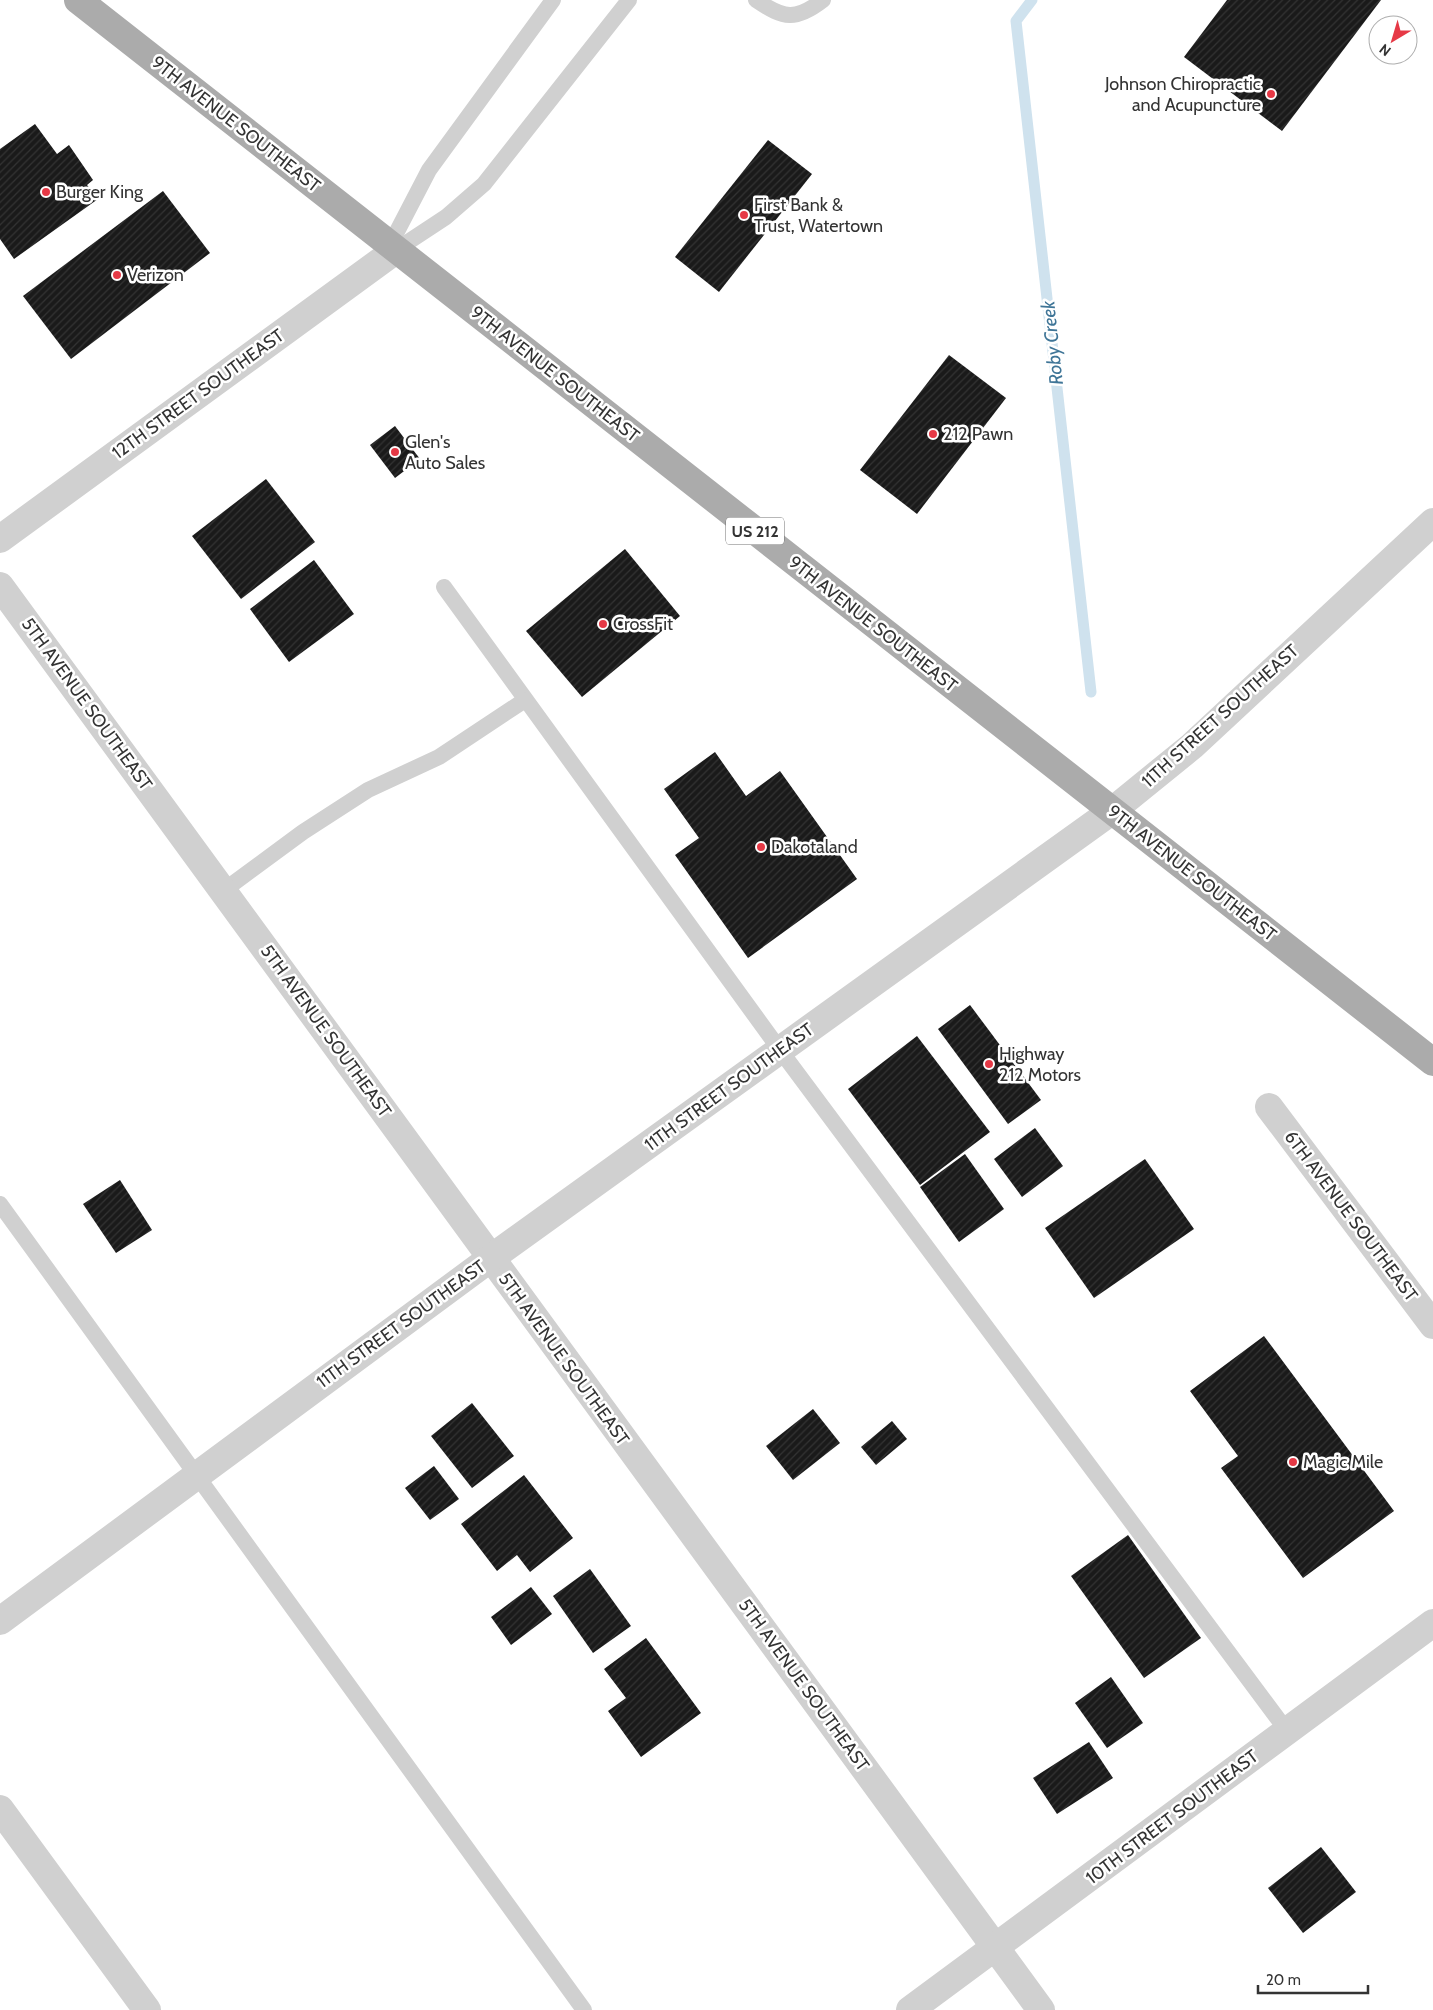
<svg xmlns="http://www.w3.org/2000/svg" width="1433" height="2010" font-family="Cabin,sans-serif">
<style>
.lines{fill:none;stroke-linecap:round;stroke-linejoin:round}
.stream{stroke:#cfe2ee;stroke-width:11}
.building{fill:url(#building-hatch)}
.service{stroke:#d0d0d0;stroke-width:16}
.minor{stroke:#d0d0d0;stroke-width:28}
.tertiary{stroke:#d0d0d0;stroke-width:28}
.primary{stroke:#ababab;stroke-width:28}
.poi-dot{fill:#e63946;stroke:#fff;stroke-width:2}
.labels{text-anchor:middle;dominant-baseline:central;stroke-width:5;stroke-linejoin:round;paint-order:stroke}
.shield{fill:#fff;stroke:#707070;stroke-width:1}
.shield-label{font-size:16px;font-weight:bold;fill:#333}
.poi-label{font-size:18px;fill:#333;stroke:#fff;text-anchor:start}
.street-label{font-size:18px;fill:#333;stroke:#fff}
.water-label{font-size:19px;font-style:italic;fill:#3f7597;stroke:#fff}
</style>
<defs>
<pattern id="building-hatch" width="6" height="6" patternUnits="userSpaceOnUse" patternTransform="scale(1.25)"><rect width="6" height="6" fill="#1a1a1a"/><path d="M-1 1l2-2M0 6l6-6M5 7l2-2" fill="none" stroke="#333"/></pattern>
</defs>
<rect width="100%" height="100%" fill="#fff"/>
<g class="lines">
<polyline class="stream" points="1032,0 1016,21 1091,692"/>
</g>
<g class="building">
<polygon points="1227,0 1381,0 1282,131 1184,57"/>
<polygon points="35,124 57,154 69,145 93,180 87,185 98,199 14,259 0,239 0,149"/>
<polygon points="768,140 812,174 719,292 675,257"/>
<polygon points="163,191 210,253 71,359 23,296"/>
<polygon points="949,355 1006,398 917,514 860,470"/>
<polygon points="395,426 420,459 395,478 370,445"/>
<polygon points="266,479 315,542 241,599 192,536"/>
<polygon points="625,549 680,616 582,697 526,631"/>
<polygon points="314,560 354,614 289,662 250,609"/>
<polygon points="715,752 746,796 780,771 857,879 748,958 675,855 699,838 664,789"/>
<polygon points="970,1005 1041,1100 1008,1124 938,1029"/>
<polygon points="917,1036 990,1132 920,1185 848,1089"/>
<polygon points="1035,1128 1063,1166 1022,1197 994,1159"/>
<polygon points="965,1154 1004,1209 959,1242 920,1187"/>
<polygon points="1145,1159 1194,1229 1094,1298 1045,1228"/>
<polygon points="120,1180 152,1230 116,1253 83,1204"/>
<polygon points="1264,1336 1394,1511 1303,1578 1221,1468 1238,1456 1190,1391"/>
<polygon points="472,1403 514,1456 472,1488 431,1436"/>
<polygon points="813,1409 840,1443 793,1480 766,1446"/>
<polygon points="892,1421 907,1439 876,1465 861,1447"/>
<polygon points="434,1466 459,1499 430,1520 405,1488"/>
<polygon points="524,1475 573,1538 530,1572 517,1555 497,1571 461,1524"/>
<polygon points="1128,1535 1201,1638 1144,1678 1071,1576"/>
<polygon points="590,1569 631,1626 593,1653 553,1596"/>
<polygon points="531,1587 552,1614 511,1645 491,1617"/>
<polygon points="646,1638 701,1713 641,1757 608,1711 626,1698 604,1669"/>
<polygon points="1111,1677 1143,1723 1107,1748 1075,1703"/>
<polygon points="1089,1742 1113,1778 1057,1814 1033,1778"/>
<polygon points="1321,1847 1356,1892 1303,1933 1268,1888"/>
</g>
<g class="lines">
<g class="service">
<path d="M756 0C784 19 796 21 823 0"/>
<polyline points="390,245 429,170 553,0"/>
<polyline points="396,250 446,217 484,184 629,0"/>
<polyline points="444,587 780,1050 1287,1731"/>
<polyline points="223,891 303,832 368,790 439,757 525,700"/>
<polyline points="0,1204 584,2010"/>
</g>
<g class="minor">
<polyline points="0,539 396,250"/>
<polyline points="0,586 1041,2010"/>
<polyline points="1112,811 1192,746 1433,522"/>
<polyline points="1269,1107 1433,1325"/>
<polyline points="910,2010 1433,1623"/>
</g>
<g class="tertiary">
<polyline points="0,1621 491,1258 1112,811"/>
<polyline points="0,1809 147,2010"/>
</g>
<polyline class="primary" points="78,0 1433,1062"/>
</g>
<g class="poi-dot">
<circle cx="1271" cy="94" r="5"/>
<circle cx="46" cy="192" r="5"/>
<circle cx="744" cy="215" r="5"/>
<circle cx="117" cy="275" r="5"/>
<circle cx="933" cy="434" r="5"/>
<circle cx="395" cy="452" r="5"/>
<circle cx="603" cy="624" r="5"/>
<circle cx="761" cy="847" r="5"/>
<circle cx="989" cy="1064" r="5"/>
<circle cx="1293" cy="1462" r="5"/>
</g>
<g class="labels">
<rect class="shield" x="726" y="517.5" width="58" height="27" rx="4"/>
<g class="shield-label">
<text x="755" y="531">US 212</text>
</g>
<g class="poi-label">
<text x="1261" y="84" text-anchor="end">Johnson Chiropractic<tspan x="1261" dy="21">and Acupuncture</tspan></text>
<text x="56" y="192">Burger King</text>
<text x="754" y="205">First Bank &amp;<tspan x="754" dy="21">Trust, Watertown</tspan></text>
<text x="127" y="275">Verizon</text>
<text x="943" y="434">212 Pawn</text>
<text x="405" y="442">Glen's<tspan x="405" dy="21">Auto Sales</tspan></text>
<text x="613" y="624">CrossFit</text>
<text x="771" y="847">Dakotaland</text>
<text x="999" y="1054">Highway<tspan x="999" dy="21">212 Motors</tspan></text>
<text x="1303" y="1462">Magic Mile</text>
</g>
<g class="street-label">
<text transform="translate(236 124) rotate(38)">9TH AVENUE SOUTHEAST</text>
<text transform="translate(555 374) rotate(38)">9TH AVENUE SOUTHEAST</text>
<text transform="translate(198 394) rotate(-36)">12TH STREET SOUTHEAST</text>
<text transform="translate(873 624) rotate(38)">9TH AVENUE SOUTHEAST</text>
<text transform="translate(87 704) rotate(54)">5TH AVENUE SOUTHEAST</text>
<text transform="translate(1220 716) rotate(-42)">11TH STREET SOUTHEAST</text>
<text transform="translate(1192 873) rotate(38)">9TH AVENUE SOUTHEAST</text>
<text transform="translate(326 1031) rotate(54)">5TH AVENUE SOUTHEAST</text>
<text transform="translate(729 1087) rotate(-36)">11TH STREET SOUTHEAST</text>
<text transform="translate(1351 1216) rotate(53)">6TH AVENUE SOUTHEAST</text>
<text transform="translate(401 1324) rotate(-36)">11TH STREET SOUTHEAST</text>
<text transform="translate(564 1359) rotate(54)">5TH AVENUE SOUTHEAST</text>
<text transform="translate(804 1685) rotate(54)">5TH AVENUE SOUTHEAST</text>
<text transform="translate(1172 1817) rotate(-37)">10TH STREET SOUTHEAST</text>
</g>
<g class="water-label">
<text transform="translate(1052 343) rotate(-96)">Roby Creek</text>
</g>
</g>
<g transform="translate(1393 40) rotate(218)"><circle r="24" fill="#ffffff" stroke="#adadad"/>
<path d="M0-4L9 19L0 12L-9 19Z" fill="#e63946"/>
<text y="-8" font-size="14" font-weight="bold" text-anchor="middle" fill="#333333">N</text>
</g>
<path d="M1258 1985v8h110v-8" fill="none" stroke="#333333" stroke-width="2.5"/>
<text x="1266" y="1985" font-size="15" fill="#333333" stroke="#ffffff" stroke-width="4" paint-order="stroke">20 m</text>
</svg>
